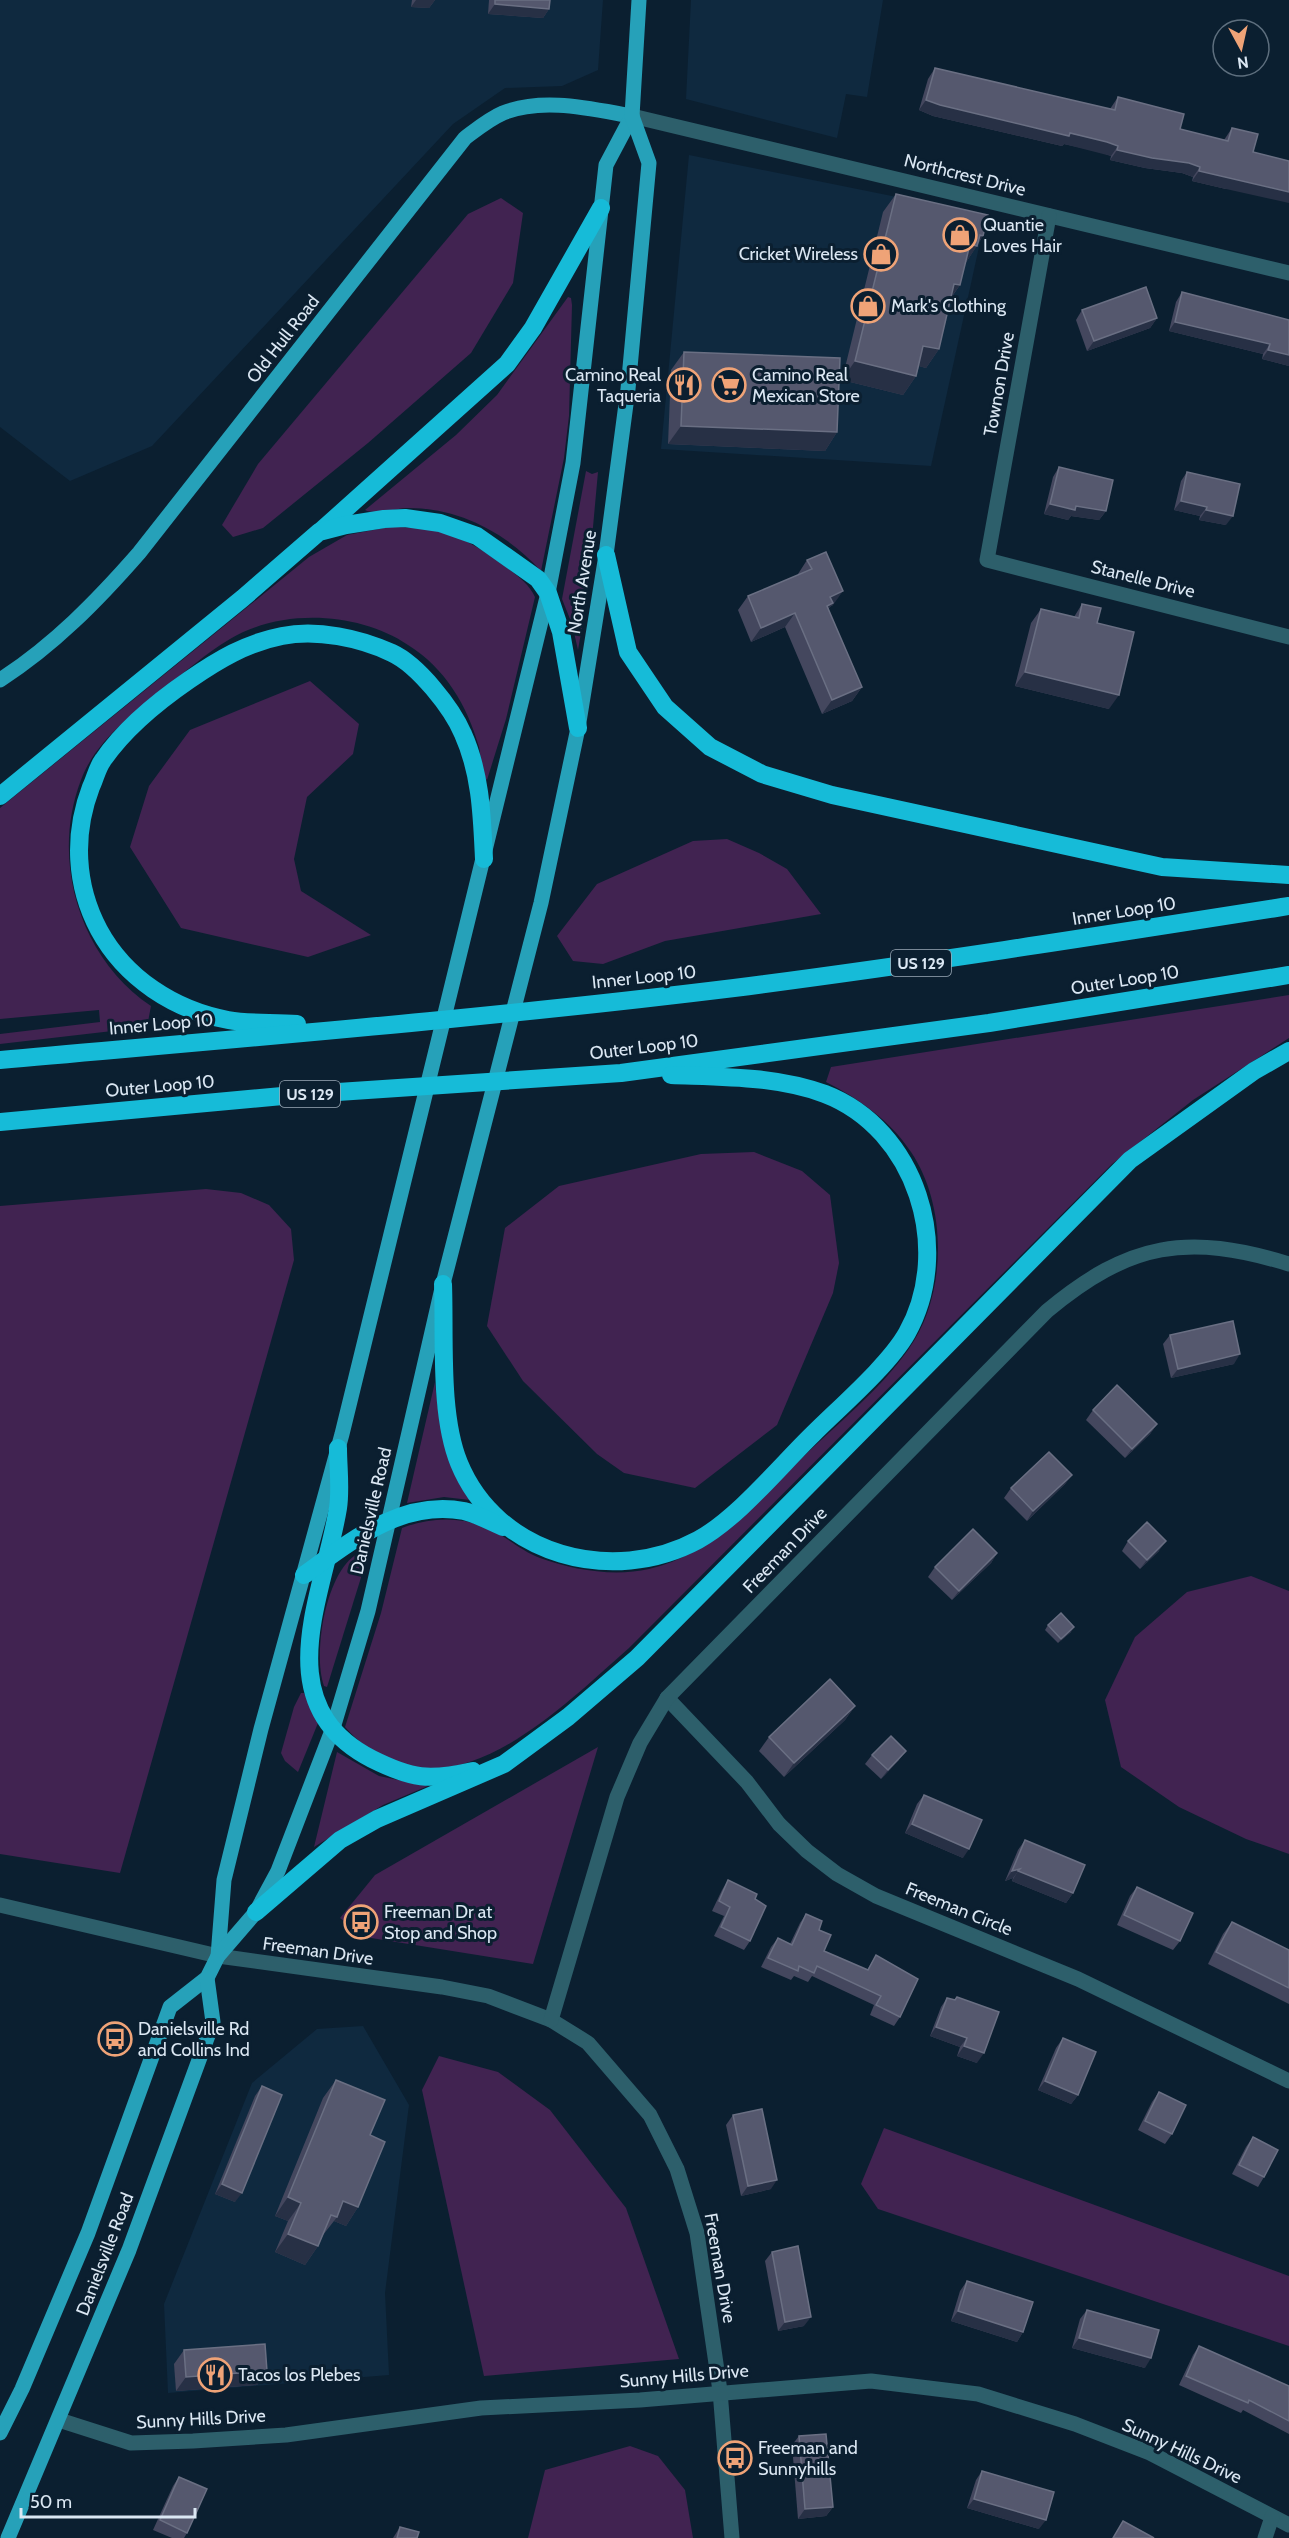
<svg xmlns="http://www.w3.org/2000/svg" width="1289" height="2538" font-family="Cabin,sans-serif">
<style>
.built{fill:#0f293f}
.green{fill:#412351}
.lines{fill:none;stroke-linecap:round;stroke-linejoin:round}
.minor{stroke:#2d5f6b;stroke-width:15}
.major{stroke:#26a1b9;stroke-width:15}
.highway{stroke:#16bbd8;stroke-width:18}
.wall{fill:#44475e}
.shaded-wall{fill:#273045}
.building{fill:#55586e;stroke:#6a6f83;stroke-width:1.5}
.labels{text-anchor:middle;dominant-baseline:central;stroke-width:6;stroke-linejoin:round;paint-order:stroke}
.shield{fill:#0b1f30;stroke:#9dabb8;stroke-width:1.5}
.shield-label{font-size:16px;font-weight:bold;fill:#dbe7f3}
.street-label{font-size:18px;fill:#dbe7f3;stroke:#0b1f30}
.poi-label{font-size:18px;fill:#dbe7f3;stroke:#0b1f30;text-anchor:start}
</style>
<rect width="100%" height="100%" fill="#0b1f30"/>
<g class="built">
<polygon points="0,0 603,0 598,70 562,86 505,88 453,124 152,446 70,481 0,427"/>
<polygon points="691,0 883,0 867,97 846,94 837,138 686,99"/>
<polygon points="689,155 986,215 931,466 661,449"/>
<polygon points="363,2026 409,2105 385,2293 389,2375 168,2393 164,2304 252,2083 317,2029"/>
</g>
<g class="green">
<polygon points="501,198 523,213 513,283 471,353 368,443 263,528 233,537 222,525 258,464 468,214"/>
<path d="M568 297 571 298 572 305 569 416 564 458 541 571C507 533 458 507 406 508 394 509 375 515 365 510L456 435 497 395Z"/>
<polygon points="586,471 592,474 598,472 586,604 578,650 572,624 562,599"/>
<path d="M389 527C442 527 465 536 506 567 517 575 530 585 535 597L506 719 487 780C481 774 481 756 479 747 467 705 445 668 408 645 359 612 282 608 230 639 206 653 184 673 162 690 131 715 95 742 81 780 50 860 80 959 151 1006L147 1027 0 1044V1034L100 1022 99 1010 0 1019V808L309 557 347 535Z"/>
<polygon points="310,681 359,724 353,754 307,797 294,859 301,891 371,935 308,957 181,928 130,847 149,786 190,730"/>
<polygon points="727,839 759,853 787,869 821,914 665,941 603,964 573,961 557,936 597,884 693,841"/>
<path d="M1289 995V1038L1193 1100 1112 1164 629 1648C554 1714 440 1832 345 1727L381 1613 402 1528C433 1516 466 1516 496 1532 511 1541 524 1552 540 1558 573 1570 614 1577 649 1569 713 1554 756 1503 801 1459 837 1424 879 1391 908 1350 947 1296 948 1207 911 1152 890 1120 859 1099 826 1082L831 1067Z"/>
<polygon points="754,1152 802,1171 830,1195 839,1263 833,1293 777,1425 695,1488 624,1473 597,1454 523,1381 487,1326 505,1228 559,1186 701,1154"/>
<polygon points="206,1189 241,1193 269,1205 291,1229 294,1260 120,1873 0,1854 0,1206"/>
<path d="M435 1382C439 1424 446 1464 470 1500L444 1497 407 1503Z"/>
<path d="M366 1550 368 1555 327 1687 324 1686C312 1654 326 1560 366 1550Z"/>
<polygon points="1251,1576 1289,1591 1289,1854 1246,1839 1179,1807 1121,1767 1105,1700 1135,1637 1187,1592"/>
<polygon points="301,1693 304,1693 318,1723 298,1772 285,1761 281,1753 294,1707"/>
<polygon points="598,1747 533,1964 365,1937 340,1918 375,1875"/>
<polygon points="337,1752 379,1776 428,1786 383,1805 314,1847"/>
<polygon points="439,2056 498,2072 550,2110 626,2208 679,2359 484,2376 422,2090"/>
<polygon points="884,2128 1289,2276 1289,2346 878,2209 861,2184"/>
<polygon points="630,2446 658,2456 685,2490 693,2538 528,2538 545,2470"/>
</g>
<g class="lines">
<g class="minor">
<polyline points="632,116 1289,273"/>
<polyline points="1049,216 987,560 1289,637"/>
<polyline points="667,1698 747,1782 779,1824 807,1851 837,1874 876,1896 1078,1979 1289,2081"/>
<polyline points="0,1905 218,1956 442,1987 488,1996 551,2020 588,2043 650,2115 677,2169 697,2233 720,2391 732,2538"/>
<path d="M551 2020 617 1797 640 1743 667 1698 1047 1311C1130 1242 1187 1233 1289 1264"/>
<polyline points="59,2420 131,2443 193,2441 286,2435 481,2408 640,2400 871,2381 978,2394 1075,2424 1150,2453 1289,2525"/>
<polyline points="1265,2538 1272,2517"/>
</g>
<g class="major">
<path d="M0 680C54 645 97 601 139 553L465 138C477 129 489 119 503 113 543 97 591 109 632 116"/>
<polyline points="218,1956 224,1880 261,1729 342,1434 548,593 573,463 606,165 632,116"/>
<polyline points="0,2433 22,2389 88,2233 170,2007 207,1978 218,1956 256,1912 278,1871 333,1728 368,1611 443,1284 541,903 578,728 606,555 628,389 649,163 632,116 639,0"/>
<polyline points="8,2538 129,2250 213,2022 207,1978"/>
</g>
<g class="highway">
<polyline points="322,530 507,364 533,328 601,208"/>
<polyline points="606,555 628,652 665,707 710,747 762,774 832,795 1162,867 1289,875"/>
<polyline points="0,796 243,598 319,532 346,525 384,519 405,518 440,523 477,536 538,579 548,593 561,632 578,728"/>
<path d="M297 1024C274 1022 250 1024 228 1020 174 1010 125 978 99 930 75 885 73 834 91 787 95 779 97 768 103 760 125 728 157 702 189 680 218 660 246 643 282 636 317 629 360 638 392 653 418 665 452 708 463 734 481 774 482 817 484 859"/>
<path d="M0 1060C245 1038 490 1018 734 988 920 964 1104 935 1289 906"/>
<polyline points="0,1122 293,1095 621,1073 989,1023 1289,975"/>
<path d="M443 1284C445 1337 439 1414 459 1463 497 1556 613 1586 698 1540 738 1518 780 1466 813 1434 840 1407 889 1365 907 1333 954 1249 916 1129 825 1094 776 1076 723 1077 671 1075"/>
<path d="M338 1448C338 1467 341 1489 338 1508 324 1595 265 1704 372 1759 412 1779 429 1781 473 1771"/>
<path d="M304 1575C351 1541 402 1499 464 1511 477 1514 491 1522 503 1527"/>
<polyline points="256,1912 340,1840 377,1819 504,1764 568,1717 637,1658 1130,1160 1254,1071 1289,1051"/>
</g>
</g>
<g class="wall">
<polygon points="412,0 435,0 429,8 411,7"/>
<polygon points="489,0 550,0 549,9 543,18 488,14"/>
<polygon points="935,68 1110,109 1118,97 1180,129 1224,140 1232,128 1226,189 1192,181 1193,177 1182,173 1145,168 1110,160 1111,156 1100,152 1064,144 1062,146 933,116 919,110 928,79"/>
<polygon points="896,194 983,236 965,264 960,285 951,298 939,349 926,368 919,366 916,376 903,395 842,380 883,212"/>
<polygon points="1182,292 1289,320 1289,366 1262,359 1263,354 1169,331 1176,302"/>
<polygon points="1082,310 1157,318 1150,328 1087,351 1076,320"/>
<polygon points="684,352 837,432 825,451 668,444 671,370"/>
<polygon points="1059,467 1106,511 1099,520 1071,516 1068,520 1044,514 1053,477"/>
<polygon points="1187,472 1226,525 1199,520 1200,516 1174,510 1181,481"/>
<polygon points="807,560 833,605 831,606 828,609 862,687 852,701 822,714 785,627 751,642 738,610 748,596 798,575 798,574"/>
<polygon points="1082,604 1097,623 1109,709 1015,686 1031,623 1041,609 1074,617"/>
<polygon points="1170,1335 1234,1364 1171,1378 1163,1344"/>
<polygon points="1093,1410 1157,1424 1150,1434 1125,1458 1086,1420"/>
<polygon points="1072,1475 1065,1484 1027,1521 1004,1498 1011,1488"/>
<polygon points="1128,1541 1159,1551 1140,1569 1122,1551"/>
<polygon points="997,1553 991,1563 952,1600 928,1577 935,1567"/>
<polygon points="1048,1625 1071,1632 1058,1643 1045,1630"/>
<polygon points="855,1706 845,1720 784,1777 759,1751 769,1737"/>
<polygon points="872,1755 899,1760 881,1779 865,1764"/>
<polygon points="924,1795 963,1858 905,1833 917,1804"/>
<polygon points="1025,1840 1073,1893 1066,1903 1012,1881 1013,1878 1005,1881 1018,1850"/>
<polygon points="728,1880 755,1899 750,1941 744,1950 714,1936 724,1916 712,1911 722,1890"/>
<polygon points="1137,1887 1180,1941 1173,1950 1117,1925 1130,1896"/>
<polygon points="806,1914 819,1930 824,1951 867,1970 876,1955 900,2017 894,2026 870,2015 874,2005 812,1976 808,1982 794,1976 791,1980 761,1967 771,1947 778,1938 790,1944 800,1923"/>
<polygon points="1232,1922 1289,1950 1289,2004 1208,1964 1223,1934"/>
<polygon points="957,1997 977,2063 957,2056 960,2047 930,2036 941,2007 947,1998 954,2000"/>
<polygon points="1063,2038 1078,2095 1071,2104 1038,2090 1056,2048"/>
<polygon points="336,2080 370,2135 358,2207 346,2226 334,2221 323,2235 318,2246 305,2265 275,2252 288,2221 275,2216 323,2098"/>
<polygon points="262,2086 235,2202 215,2194 255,2096"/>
<polygon points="1159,2092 1172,2134 1165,2144 1138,2130 1152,2102"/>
<polygon points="733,2115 771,2189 741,2196 726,2125"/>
<polygon points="1253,2137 1264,2177 1258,2187 1232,2174 1246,2147"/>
<polygon points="772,2252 804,2326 778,2331 765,2261"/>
<polygon points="967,2281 1023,2332 1017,2342 951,2321 960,2291"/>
<polygon points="1087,2310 1145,2368 1072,2348 1080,2319"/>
<polygon points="1199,2346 1289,2386 1289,2434 1243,2410 1241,2413 1179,2385 1193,2355"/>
<polygon points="184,2350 267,2371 257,2385 176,2391 174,2364"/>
<polygon points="799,2436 833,2507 826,2516 798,2519 792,2445"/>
<polygon points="982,2471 1039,2529 967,2508 976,2480"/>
<polygon points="179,2477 187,2533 184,2538 172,2538 153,2530 173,2486"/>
<polygon points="400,2527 417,2538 393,2538"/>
</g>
<g class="shaded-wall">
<polygon points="416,0 435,0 429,8 411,7"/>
<polygon points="495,4 549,9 543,18 488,14"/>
<polygon points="926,100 1107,142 1118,146 1111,156 1064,144 1062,146 933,116 919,110"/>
<polygon points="1117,150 1189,163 1200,167 1193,177 1182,173 1145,168 1110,160"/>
<polygon points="1199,171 1289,192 1289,203 1226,189 1192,181"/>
<polygon points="980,235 983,236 976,246 977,246 964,265 970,244"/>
<polygon points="954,284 960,285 947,303"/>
<polygon points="1157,318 1150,328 1087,351 1094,341"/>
<polygon points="1175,322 1270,344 1263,354 1169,331"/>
<polygon points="923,346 939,349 926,368 910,364"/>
<polygon points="1268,350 1289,355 1289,366 1262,359"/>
<polygon points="855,361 916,376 903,395 842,380"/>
<polygon points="681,426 837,432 825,451 668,444"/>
<polygon points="1181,501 1207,507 1200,516 1174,510"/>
<polygon points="1050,504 1076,506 1106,511 1099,520 1071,516 1068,520 1044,514"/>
<polygon points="1206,510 1233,516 1226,525 1199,520"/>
<polygon points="843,591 833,605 831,606 823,617 830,597"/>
<polygon points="795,613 785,627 751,642 761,628"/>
<polygon points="1025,672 1119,695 1109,709 1015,686"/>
<polygon points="862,687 852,701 822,714 832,700"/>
<polygon points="1240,1354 1234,1364 1171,1378 1178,1369"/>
<polygon points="1157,1424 1150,1434 1125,1458 1132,1449"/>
<polygon points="1072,1475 1065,1484 1027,1521 1033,1511"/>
<polygon points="1166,1541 1159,1551 1140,1569 1147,1560"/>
<polygon points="997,1553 991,1563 952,1600 959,1591"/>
<polygon points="1074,1627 1071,1632 1058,1643 1061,1639"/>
<polygon points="855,1706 845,1720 784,1777 794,1763"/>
<polygon points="906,1751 899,1760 881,1779 888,1770"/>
<polygon points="912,1824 969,1849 963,1858 905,1833"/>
<polygon points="1020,1869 1013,1878 1005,1881 1012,1871"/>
<polygon points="1018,1871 1073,1893 1066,1903 1012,1881"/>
<polygon points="936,2027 967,2038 960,2047 930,2036"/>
<polygon points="964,2046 984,2053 977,2063 957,2056"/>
<polygon points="1045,2081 1078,2095 1071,2104 1038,2090"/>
<polygon points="777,2180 771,2189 741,2196 748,2186"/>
<polygon points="222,2184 242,2193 235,2202 215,2194"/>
<polygon points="288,2197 301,2203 288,2221 275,2216"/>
<polygon points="343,2201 358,2207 346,2226 334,2221 337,2217"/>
<polygon points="288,2234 318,2246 305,2265 275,2252"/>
<polygon points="958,2311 1023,2332 1017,2342 951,2321"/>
<polygon points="811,2317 804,2326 778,2331 785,2322"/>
<polygon points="1079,2338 1151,2358 1145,2368 1072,2348"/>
<polygon points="267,2371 257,2385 176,2391 186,2377"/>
<polygon points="974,2499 1046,2520 1039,2529 967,2508"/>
<polygon points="833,2507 826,2516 798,2519 805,2509"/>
</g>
<g class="building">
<polygon points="495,0 550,0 549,9 495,4"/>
<polygon points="935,68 1115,110 1118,97 1184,114 1180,129 1228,141 1232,128 1258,134 1253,152 1289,161 1289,192 1199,171 1200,167 1189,163 1152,158 1117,150 1118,146 1107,142 1070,133 1069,136 940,105 926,100"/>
<polygon points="896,194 988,215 983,236 980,235 977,246 970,244 960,285 954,284 939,349 923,346 916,376 855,361"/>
<polygon points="1146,287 1157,318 1094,341 1082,310"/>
<polygon points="1182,292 1289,320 1289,355 1268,350 1270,344 1175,322"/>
<polygon points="684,352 840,358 837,432 681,426"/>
<polygon points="1059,467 1113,480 1106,511 1076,506 1075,510 1050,504"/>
<polygon points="1187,472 1240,484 1233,516 1206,510 1207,507 1181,501"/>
<polygon points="826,552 843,591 830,597 833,603 827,606 862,687 832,700 795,613 761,628 748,596 812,569 807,560"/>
<polygon points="1082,604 1101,608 1097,623 1134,632 1119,695 1025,672 1041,609 1079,618"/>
<polygon points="1233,1321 1240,1354 1178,1369 1170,1335"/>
<polygon points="1117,1385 1157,1424 1132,1449 1093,1410"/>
<polygon points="1049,1452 1072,1475 1033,1511 1011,1488"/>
<polygon points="1147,1522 1166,1541 1147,1560 1128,1541"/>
<polygon points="973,1529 997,1553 959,1591 935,1567"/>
<polygon points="1061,1613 1074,1627 1061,1639 1048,1625"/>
<polygon points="830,1679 855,1706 794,1763 769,1737"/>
<polygon points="891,1736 906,1751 888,1770 872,1755"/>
<polygon points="924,1795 982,1820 969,1849 912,1824"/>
<polygon points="1025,1840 1085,1865 1073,1893 1018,1871 1020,1869 1012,1871"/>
<polygon points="728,1880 757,1894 755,1899 766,1906 750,1941 721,1927 730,1907 719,1901"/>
<polygon points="1137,1887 1193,1913 1180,1941 1124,1915"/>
<polygon points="806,1914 822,1921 819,1930 831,1935 824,1951 868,1970 876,1955 918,1979 900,2017 876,2005 881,1996 817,1966 814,1973 799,1966 798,1971 768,1958 778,1938 792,1945"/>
<polygon points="1232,1922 1289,1950 1289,1988 1216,1952"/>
<polygon points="957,1997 999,2012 984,2053 964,2046 967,2038 936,2027 947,1998 955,2000"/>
<polygon points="1063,2038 1096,2052 1078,2095 1045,2081"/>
<polygon points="336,2080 385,2100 370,2135 385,2142 358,2207 343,2201 337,2217 331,2215 318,2246 288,2234 301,2203 288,2197"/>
<polygon points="262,2086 282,2095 242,2193 222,2184"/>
<polygon points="1159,2092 1186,2105 1172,2134 1145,2121"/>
<polygon points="762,2109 777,2180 748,2186 733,2115"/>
<polygon points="1253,2137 1278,2150 1264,2177 1239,2165"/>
<polygon points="798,2246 811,2317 785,2322 772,2252"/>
<polygon points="967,2281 1033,2302 1023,2332 958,2311"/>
<polygon points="1087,2310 1159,2330 1151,2358 1079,2338"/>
<polygon points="265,2344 267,2371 186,2377 184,2350"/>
<polygon points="1199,2346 1289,2386 1289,2421 1249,2400 1248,2403 1186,2376"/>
<polygon points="826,2434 833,2507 805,2509 799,2436"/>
<polygon points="982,2471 1054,2492 1046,2520 974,2499"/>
<polygon points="179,2477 207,2489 187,2533 160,2520"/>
<polygon points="1123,2521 1154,2538 1113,2538"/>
<polygon points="400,2527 419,2532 417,2538 397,2538"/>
</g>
<defs>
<symbol id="shop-ring" viewBox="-11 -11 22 22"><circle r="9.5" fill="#0b1f30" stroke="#efa377" stroke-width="1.5"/><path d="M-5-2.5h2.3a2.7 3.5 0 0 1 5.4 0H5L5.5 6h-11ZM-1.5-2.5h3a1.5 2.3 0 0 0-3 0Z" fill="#efa377"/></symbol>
<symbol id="restaurant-ring" viewBox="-11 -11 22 22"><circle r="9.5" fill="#0b1f30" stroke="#efa377" stroke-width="1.5"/><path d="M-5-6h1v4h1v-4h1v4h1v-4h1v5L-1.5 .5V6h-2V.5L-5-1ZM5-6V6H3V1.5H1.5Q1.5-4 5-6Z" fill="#efa377"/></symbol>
<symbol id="supermarket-ring" viewBox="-11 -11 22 22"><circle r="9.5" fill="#0b1f30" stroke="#efa377" stroke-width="1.5"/><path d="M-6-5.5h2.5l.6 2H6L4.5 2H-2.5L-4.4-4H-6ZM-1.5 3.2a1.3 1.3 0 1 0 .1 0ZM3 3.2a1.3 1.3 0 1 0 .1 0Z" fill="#efa377"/></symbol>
<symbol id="bus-ring" viewBox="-11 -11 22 22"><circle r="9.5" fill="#0b1f30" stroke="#efa377" stroke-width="1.5"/><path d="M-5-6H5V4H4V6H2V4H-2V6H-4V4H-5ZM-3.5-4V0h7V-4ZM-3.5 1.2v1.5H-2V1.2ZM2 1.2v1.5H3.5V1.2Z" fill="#efa377"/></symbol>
</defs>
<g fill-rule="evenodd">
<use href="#shop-ring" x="941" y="216" width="38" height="38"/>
<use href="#shop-ring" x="862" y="235" width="38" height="38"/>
<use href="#shop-ring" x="849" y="287" width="38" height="38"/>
<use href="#restaurant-ring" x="665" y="366" width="38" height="38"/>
<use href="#supermarket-ring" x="710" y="366" width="38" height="38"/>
<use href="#bus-ring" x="342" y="1903" width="38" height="38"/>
<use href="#bus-ring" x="96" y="2020" width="38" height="38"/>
<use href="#restaurant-ring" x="196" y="2356" width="38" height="38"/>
<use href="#bus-ring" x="716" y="2439" width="38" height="38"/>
</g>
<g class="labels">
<g class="shield">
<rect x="891" y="950" width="60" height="26" rx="4.5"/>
<rect x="280" y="1081" width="60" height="26" rx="4.5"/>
</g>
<g class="shield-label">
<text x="921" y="963">US 129</text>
<text x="310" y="1094">US 129</text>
</g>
<g class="street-label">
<text transform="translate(965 175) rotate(14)">Northcrest Drive</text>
<text transform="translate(283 339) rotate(-52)">Old Hull Road</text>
<text transform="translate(999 384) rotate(-80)">Townon Drive</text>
<text transform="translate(1143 579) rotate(14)">Stanelle Drive</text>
<text transform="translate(582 582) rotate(-81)">North Avenue</text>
<text transform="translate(1124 911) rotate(-9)">Inner Loop 10</text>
<text transform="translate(644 977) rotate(-6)">Inner Loop 10</text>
<text transform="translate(1125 980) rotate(-9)">Outer Loop 10</text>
<text transform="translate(161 1024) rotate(-5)">Inner Loop 10</text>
<text transform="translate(644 1047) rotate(-7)">Outer Loop 10</text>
<text transform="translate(160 1086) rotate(-5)">Outer Loop 10</text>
<text transform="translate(371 1511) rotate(-77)">Danielsville Road</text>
<text transform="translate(785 1550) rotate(-46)">Freeman Drive</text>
<text transform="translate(959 1909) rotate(22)">Freeman Circle</text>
<text transform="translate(318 1951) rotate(8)">Freeman Drive</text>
<text transform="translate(105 2254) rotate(-69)">Danielsville Road</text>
<text transform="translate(720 2268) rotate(80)">Freeman Drive</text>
<text transform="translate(684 2376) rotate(-5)">Sunny Hills Drive</text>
<text transform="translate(201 2419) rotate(-3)">Sunny Hills Drive</text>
<text transform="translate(1182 2451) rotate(25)">Sunny Hills Drive</text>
</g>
<g class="poi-label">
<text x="983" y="225">Quantie<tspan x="983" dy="21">Loves Hair</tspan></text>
<text x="858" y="254" text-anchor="end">Cricket Wireless</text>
<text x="891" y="306">Mark's Clothing</text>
<text x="661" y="375" text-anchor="end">Camino Real<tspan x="661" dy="21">Taqueria</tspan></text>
<text x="752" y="375">Camino Real<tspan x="752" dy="21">Mexican Store</tspan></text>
<text x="384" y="1912">Freeman Dr at<tspan x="384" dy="21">Stop and Shop</tspan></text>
<text x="138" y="2029">Danielsville Rd<tspan x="138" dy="21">and Collins Ind</tspan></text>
<text x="238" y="2375">Tacos los Plebes</text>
<text x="758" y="2448">Freeman and<tspan x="758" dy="21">Sunnyhills</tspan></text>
</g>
</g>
<g transform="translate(1241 48) rotate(172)"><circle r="28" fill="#0b1f30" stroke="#5e6f7e" stroke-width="1.5"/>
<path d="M0-4.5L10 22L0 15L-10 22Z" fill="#efa377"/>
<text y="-9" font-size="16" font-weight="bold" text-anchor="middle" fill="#dbe7f3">N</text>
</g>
<path d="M21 2508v9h174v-9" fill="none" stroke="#dbe7f3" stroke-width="3"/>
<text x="30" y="2508" font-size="18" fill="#dbe7f3" stroke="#0b1f30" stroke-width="4.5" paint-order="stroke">50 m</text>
</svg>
